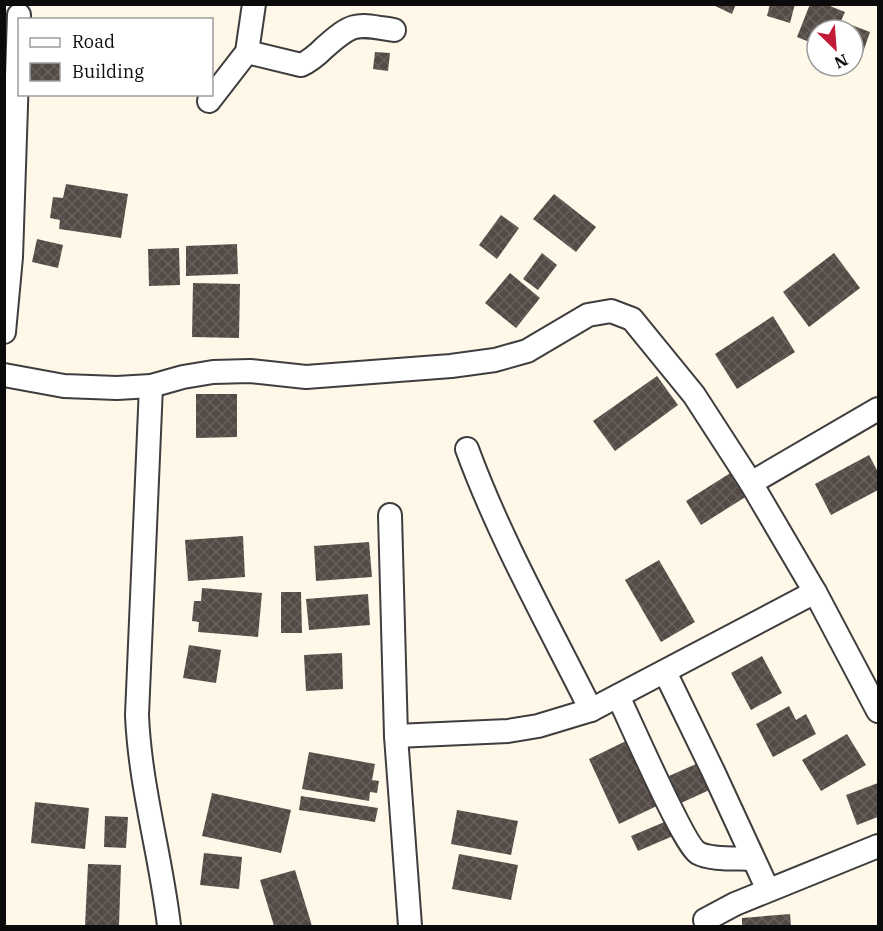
<svg xmlns="http://www.w3.org/2000/svg" width="883" height="931" font-family="'IBM Plex Serif',serif">
<style>
.building{fill:url(#building-cross-hatch)}
.lines{fill:none;stroke-linecap:round;stroke-linejoin:round}
.street-casing{stroke:#3e3e3e;stroke-width:26}
.street{stroke:#fff;stroke-width:22}
</style>
<defs>
<pattern id="building-cross-hatch" width="8" height="8" patternUnits="userSpaceOnUse" patternTransform="scale(1.5)"><rect width="8" height="8" fill="#544a46"/><path d="M0 0l8 8M0 8l8-8" fill="none" stroke="#68605c"/></pattern>
</defs>
<rect width="100%" height="100%" fill="#fff7e8"/>
<g class="building">
<polygon points="711,4 736,4 732,14"/>
<polygon points="770,4 795,4 790,23 767,16"/>
<polygon points="810,4 825,4 845,12 841,21 870,32 860,61 853,59 853,30 817,30 817,45 797,37"/>
<polygon points="375,52 390,53 388,71 373,69"/>
<polygon points="66,184 128,194 121,238 59,229 60,220 50,218 53,197 63,198"/>
<polygon points="554,194 596,227 576,252 533,219"/>
<polygon points="501,215 519,228 497,259 479,245"/>
<polygon points="37,239 63,245 58,268 32,262"/>
<polygon points="237,244 238,274 186,276 186,246"/>
<polygon points="179,248 180,285 149,286 148,249"/>
<polygon points="542,253 557,265 538,290 523,279"/>
<polygon points="834,253 860,288 809,327 783,292"/>
<polygon points="510,273 540,298 516,328 485,303"/>
<polygon points="193,283 240,284 239,338 192,337"/>
<polygon points="773,316 795,352 737,389 715,354"/>
<polygon points="657,376 678,405 615,451 593,421"/>
<polygon points="196,394 237,394 237,437 196,438"/>
<polygon points="869,455 878,472 878,490 831,515 815,484"/>
<polygon points="732,472 747,496 701,525 686,501"/>
<polygon points="243,536 245,577 188,581 185,540"/>
<polygon points="369,542 372,577 316,581 314,546"/>
<polygon points="659,560 695,622 661,642 625,580"/>
<polygon points="202,588 262,593 258,637 198,632 199,622 192,621 194,601 201,601"/>
<polygon points="281,592 301,592 302,633 281,633"/>
<polygon points="368,594 370,625 309,630 306,599"/>
<polygon points="189,645 221,650 216,683 183,678"/>
<polygon points="342,653 343,689 306,691 304,655"/>
<polygon points="762,656 782,693 751,710 731,673"/>
<polygon points="789,706 796,720 806,714 816,734 773,757 756,724"/>
<polygon points="847,734 866,765 821,791 802,760"/>
<polygon points="630,739 661,804 619,824 589,759"/>
<polygon points="309,752 375,764 372,780 379,781 377,793 370,792 369,801 302,789"/>
<polygon points="705,760 716,787 681,803 669,776"/>
<polygon points="878,783 878,817 857,825 846,795"/>
<polygon points="212,793 291,810 281,853 202,836"/>
<polygon points="301,796 378,808 375,822 299,810"/>
<polygon points="35,802 89,808 85,849 31,843"/>
<polygon points="457,810 518,821 511,855 451,844"/>
<polygon points="105,816 128,817 126,848 104,847"/>
<polygon points="674,818 680,833 638,851 631,836"/>
<polygon points="204,853 242,857 239,889 200,885"/>
<polygon points="459,854 518,865 511,900 452,889"/>
<polygon points="88,864 121,865 119,926 85,926"/>
<polygon points="295,870 312,926 274,926 260,880"/>
<polygon points="790,914 791,926 742,926 742,918"/>
</g>
<g class="lines">
<defs>
<g id="street">
<path d="M247 52 301 65C310 61 317 55 324 48 354 21 356 24 394 30"/>
<polyline points="209,101 247,52 254,4"/>
<polyline points="4,332 11,257 19,15"/>
<polyline points="4,375 64,386 117,388 151,386 183,377 213,372 250,371 306,377 451,366 495,360 527,351 588,315 611,311 632,319 694,395 751,483 815,592 878,711"/>
<path d="M151 386 137 715C140 787 161 856 169 926"/>
<path d="M467 449C500 539 548 624 591 710"/>
<polyline points="751,483 878,409"/>
<polyline points="390,515 396,736 410,926"/>
<polyline points="665,672 713,771 768,890"/>
<path d="M618 696C629 719 684 845 698 853 710 860 738 858 753 859"/>
<polyline points="396,736 508,731 538,726 591,710 815,592"/>
<polyline points="705,920 735,904 878,846"/>
</g>
</defs>
<use href="#street" class="street-casing"/>
<use href="#street" class="street"/>
</g>
<rect width="883" height="931" fill="none" stroke="#0b0b0b" stroke-width="12"/>
<rect x="18" y="18" width="195" height="78" fill="#ffffff" stroke="#9d9d9d" stroke-width="1.5"/>
<rect x="30" y="38" width="30" height="9" fill="#ffffff" stroke="#9d9d9d" stroke-width="1.5"/>
<text x="72" y="48" font-size="18" fill="#0b0b0b">Road</text>
<rect x="30" y="63" width="30" height="18" fill="url(#building-cross-hatch)" stroke="#9d9d9d" stroke-width="1.5"/>
<text x="72" y="78" font-size="18" fill="#0b0b0b">Building</text>
<g transform="translate(835 48) rotate(155)"><circle r="28" fill="#ffffff" stroke="#9d9d9d" stroke-width="1.5"/>
<path d="M0-4.5L10 22L0 15L-10 22Z" fill="#c31a3a"/>
<text y="-9" font-size="16" font-weight="bold" text-anchor="middle" fill="#0b0b0b">N</text>
</g>
</svg>
